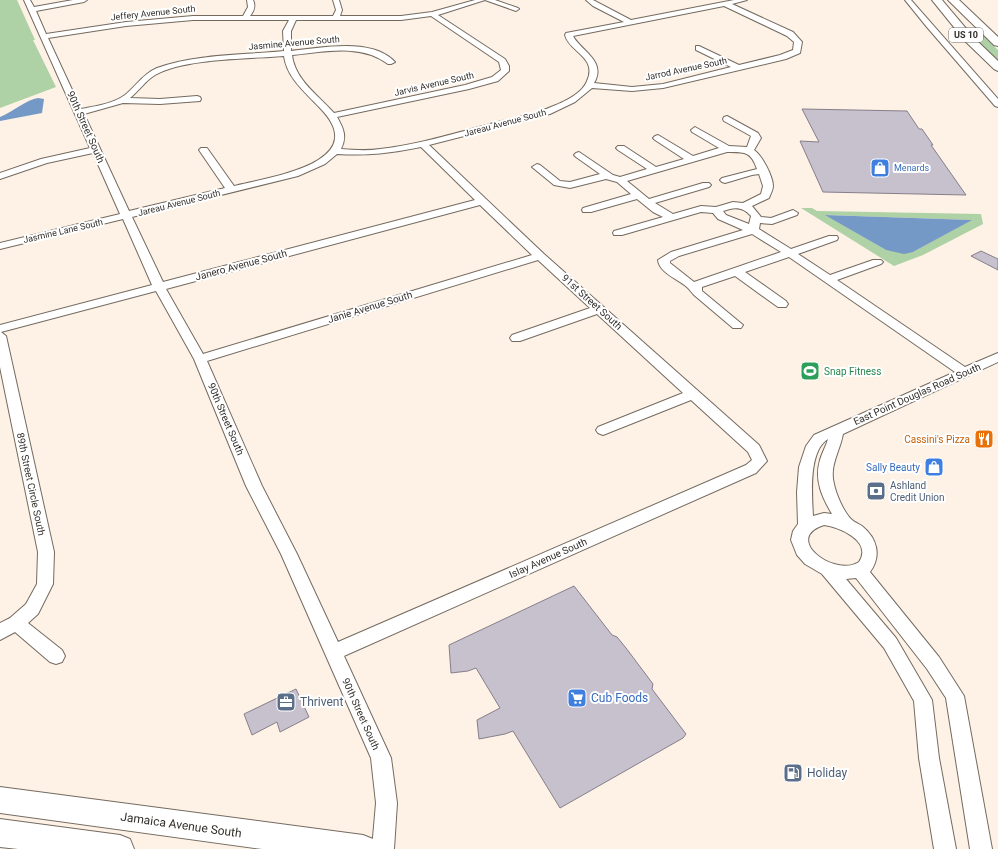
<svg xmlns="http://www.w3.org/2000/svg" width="998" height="849" font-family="Roboto,sans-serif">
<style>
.green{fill:#aed1a5;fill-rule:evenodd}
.water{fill:#7599c7}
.building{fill:#c7c0cd;stroke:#857f8b}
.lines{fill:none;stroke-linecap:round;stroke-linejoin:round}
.minor-casing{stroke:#746a60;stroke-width:2}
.major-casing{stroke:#746a60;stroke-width:2}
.highway-casing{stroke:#746a60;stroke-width:2}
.minor{fill:#fff;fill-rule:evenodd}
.major{fill:#fff;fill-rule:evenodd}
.highway{fill:#fff;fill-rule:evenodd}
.labels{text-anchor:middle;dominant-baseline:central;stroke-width:4;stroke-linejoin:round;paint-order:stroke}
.far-street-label{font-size:9px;fill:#332f2b;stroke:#fff}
.shield{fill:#fff;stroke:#706d6b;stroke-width:1}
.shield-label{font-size:9px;font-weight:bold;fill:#332f2b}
.far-shop-label{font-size:9px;fill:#366cbe;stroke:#fff;text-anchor:start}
.street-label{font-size:10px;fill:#332f2b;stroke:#fff}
.leisure-label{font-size:10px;fill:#27864d;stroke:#fff;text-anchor:start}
.food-label{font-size:10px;fill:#c56008;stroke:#fff;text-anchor:end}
.shop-label{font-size:10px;fill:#366cbe;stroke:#fff;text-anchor:end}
.service-label{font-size:10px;fill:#4e5e75;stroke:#fff;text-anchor:start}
.near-shop-label{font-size:12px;fill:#366cbe;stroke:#fff;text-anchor:start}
.near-service-label{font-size:12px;fill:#4e5e75;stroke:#fff;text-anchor:start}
.near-street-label{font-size:12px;fill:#332f2b;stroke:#fff}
</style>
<rect width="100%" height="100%" fill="#fdf2e5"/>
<g class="green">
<polygon points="0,0 17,0 35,40 33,40 56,87 0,108"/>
<polygon points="972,30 979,31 998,50 998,61 969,32"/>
<path d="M801 208H812L817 211 981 214 983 224 923 255 894 266ZM826 215 971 220 913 252 886 250Z"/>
</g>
<g class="water">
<path d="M38 98 44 99 42 113 0 121V117C13 112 27 99 38 98Z"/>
<polygon points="825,215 972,220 913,252 904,254 886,250"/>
</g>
<g class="building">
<polygon points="802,109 907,111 919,129 922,129 933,145 931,145 966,195 823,192 800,141 819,142"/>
<polygon points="981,251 998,259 998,270 971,256"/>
<polygon points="574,586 612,635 617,637 626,648 653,684 652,689 686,734 683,738 560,808 513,731 505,734 479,739 477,720 500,708 476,668 468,671 451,673 449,645"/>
<polygon points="296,689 309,717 280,732 277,722 252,735 244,714"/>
</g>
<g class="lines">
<defs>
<g id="minor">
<path d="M24 0H30L34 7 73 0H87L84 2 36 11 46 34 126 22 193 16H243L248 7 247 0H253C256 6 254 11 250 16H333L336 10 333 0H339L342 10 340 16H401L432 12 475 0H495L518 8 519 9 516 11 485 0 438 15 505 59 509 66V71L498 81 469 89 337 117C344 129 347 137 341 149 354 150 367 151 380 149 416 145 452 134 487 125 508 119 531 116 551 107 564 102 582 94 587 81 598 57 569 52 565 35L566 33 624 22 593 6 586 0H593L631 20 734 0H747L732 4 793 32 802 42 800 53 786 59 663 88 632 91 592 88 575 102 550 114 429 145 544 254 759 445 767 461 756 473 344 656 391 758 397 803 394 849H372L376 803 371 758 281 554 246 486 194 359 156 291 1 332 6 336 54 552 53 584 38 614 28 623 62 650 65 656 62 662 56 664 50 662 15 632 0 640V623L10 618 26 604 37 584 38 552 0 367V325L152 285 123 219 0 249V243L120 214 93 153 47 163 0 179V173L41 159 90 148ZM724 6 787 36 794 42 793 50 780 55 739 65 699 46H696V50L731 67 663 84 632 87 594 83C607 61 581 51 573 36ZM431 16 499 62 501 70 492 77 465 85 334 113C318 95 295 80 292 55 324 52 360 43 388 64H391L395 62C372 37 321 48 291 51V31L296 20H401ZM193 20H289L283 31 284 51C245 55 194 54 157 68 143 74 136 86 125 95 113 104 95 106 81 109L48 38 126 26ZM284 56C287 78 305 92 320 108 374 163 269 177 234 186L207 148H201L199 150 225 188 129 211 84 114 123 103 160 104 200 101 201 99 200 97 197 96 160 99 130 98C139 91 145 81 155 75 185 58 249 59 284 56ZM421 147 475 200 163 282 132 217 298 176 325 164 337 154C370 156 390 153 421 147ZM480 205 532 255 203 354 166 289ZM538 260 590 308 512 335 510 338 512 341H520L597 314 683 393 598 427 596 430 598 433 603 435 608 433 691 400 748 452 752 460 746 465 338 642 297 554 262 486 207 361Z"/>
<polygon points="905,0 911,0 998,99 998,107 995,106 926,26"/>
<path d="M727 116 758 133 761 138 754 150C762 155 773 177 773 186 773 190 770 195 769 198L752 206 761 217 771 218 793 210 798 213 797 215 772 224 760 223 759 229 791 249 829 236H837L838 238 837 240 798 254 830 275 873 260H881L883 262 881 264 837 280 965 367 998 353V362L843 434C840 451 829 466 834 484 836 494 844 513 852 520 854 522 859 524 862 526 877 538 882 556 870 572L939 657 964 696 992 849H970L946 698 927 669 856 578 846 579 896 638 932 700 939 758 956 849H934L919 758 914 701 884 648 822 574 805 564 797 555 791 540 793 531 798 524 797 492 799 467 806 446 814 435 955 372 789 257 745 272 786 301 788 304 786 307H778L735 276 702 287V291L743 325 741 328H733L694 295C692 293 690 290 688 288 680 280 659 273 658 260L671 252 743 230 718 219 713 213 701 212 622 235H614L613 233 614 231 663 217 653 212 637 199 591 212H583L582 210 583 208 631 194 617 182 606 179 570 188 554 185 532 167 537 164 540 165 560 181 570 182 600 174 576 157 574 155 576 153 579 152 613 175 620 177 647 169 618 150 616 148 618 146H624L656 167 684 159 655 140 653 138 655 136 658 135 693 156 719 148 692 132 691 130 695 127 729 146 747 147 751 136 724 121 723 119 724 117ZM727 152C744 152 751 151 757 169L722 178 720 180 722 182 725 183 752 175 759 174 763 186 761 194 743 203 733 202 716 207 701 206 673 214 655 203 709 187 711 185 709 183H703L649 199 627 181ZM730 209C738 207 745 209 751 216L749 224 726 215 723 211ZM752 234 781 252 694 282 670 263V261L679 256ZM828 439C826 446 822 453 820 460 814 480 822 497 832 514L824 513 813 516C812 496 808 451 828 439ZM824 525C839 527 873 541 859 562 834 578 782 538 824 525Z"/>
</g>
<g id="major">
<polygon points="0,787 363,835 373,839 377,849 262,849 0,813"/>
<polygon points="0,819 120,835 130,839 134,849 18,849 0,847"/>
</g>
<g id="highway">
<polygon points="932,0 942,0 974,38 998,61 998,71 994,69 966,42"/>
<polygon points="948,0 959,0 998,37 998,46 994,45"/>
</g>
</defs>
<use href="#minor" class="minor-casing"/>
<use href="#major" class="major-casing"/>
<use href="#highway" class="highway-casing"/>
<use href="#minor" class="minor"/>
<use href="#major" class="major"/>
<use href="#highway" class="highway"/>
</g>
<defs>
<symbol id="shop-square" viewBox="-11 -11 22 22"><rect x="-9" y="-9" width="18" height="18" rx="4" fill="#3f7fe0" stroke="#fff"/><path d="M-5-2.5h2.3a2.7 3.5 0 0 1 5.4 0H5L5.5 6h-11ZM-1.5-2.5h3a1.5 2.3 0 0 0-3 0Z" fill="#fff"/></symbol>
<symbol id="stadium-square" viewBox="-11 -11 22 22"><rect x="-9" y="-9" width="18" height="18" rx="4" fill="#2e9e5b" stroke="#fff"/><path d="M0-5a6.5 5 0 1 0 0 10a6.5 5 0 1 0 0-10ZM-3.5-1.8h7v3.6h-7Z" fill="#fff"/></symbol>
<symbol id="restaurant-square" viewBox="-11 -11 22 22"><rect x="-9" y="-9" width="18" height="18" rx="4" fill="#e8710a" stroke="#fff"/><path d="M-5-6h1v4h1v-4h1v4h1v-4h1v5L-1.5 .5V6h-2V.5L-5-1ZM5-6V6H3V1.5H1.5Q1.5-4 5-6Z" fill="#fff"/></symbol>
<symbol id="bank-square" viewBox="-11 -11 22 22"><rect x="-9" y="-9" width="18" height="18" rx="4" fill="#5c6f8a" stroke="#fff"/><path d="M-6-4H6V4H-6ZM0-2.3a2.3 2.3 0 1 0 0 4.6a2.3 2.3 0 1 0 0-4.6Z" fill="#fff"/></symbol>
<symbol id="supermarket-square" viewBox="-11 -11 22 22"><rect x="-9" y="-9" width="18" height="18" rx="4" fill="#3f7fe0" stroke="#fff"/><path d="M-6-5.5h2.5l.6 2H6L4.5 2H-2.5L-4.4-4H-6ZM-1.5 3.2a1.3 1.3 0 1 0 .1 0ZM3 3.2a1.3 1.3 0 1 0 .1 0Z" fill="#fff"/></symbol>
<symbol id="office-square" viewBox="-11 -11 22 22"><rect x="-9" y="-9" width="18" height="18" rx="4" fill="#5c6f8a" stroke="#fff"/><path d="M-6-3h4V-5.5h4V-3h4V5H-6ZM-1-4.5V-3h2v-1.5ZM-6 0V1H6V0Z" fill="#fff"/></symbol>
<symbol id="fuel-square" viewBox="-11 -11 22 22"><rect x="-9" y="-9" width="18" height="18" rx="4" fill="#5c6f8a" stroke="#fff"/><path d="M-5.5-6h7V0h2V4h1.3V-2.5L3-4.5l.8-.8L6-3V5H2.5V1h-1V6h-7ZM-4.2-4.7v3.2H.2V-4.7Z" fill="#fff"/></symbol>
</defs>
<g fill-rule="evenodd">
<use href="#shop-square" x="869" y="157" width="22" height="22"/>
<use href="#stadium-square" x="799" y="360" width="22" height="22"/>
<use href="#restaurant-square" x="973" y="428" width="22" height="22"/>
<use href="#shop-square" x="923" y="456" width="22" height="22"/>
<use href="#bank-square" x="865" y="480" width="22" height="22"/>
<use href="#supermarket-square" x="566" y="687" width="22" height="22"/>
<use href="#office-square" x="275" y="691" width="22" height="22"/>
<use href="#fuel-square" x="782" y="762" width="22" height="22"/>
</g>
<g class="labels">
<g class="far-street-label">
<text transform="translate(153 13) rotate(-6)">Jeffery Avenue South</text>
<text transform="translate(294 43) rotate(-5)">Jasmine Avenue South</text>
<text transform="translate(686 69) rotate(-12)">Jarrod Avenue South</text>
<text transform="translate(434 84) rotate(-13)">Jarvis Avenue South</text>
<text transform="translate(505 123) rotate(-15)">Jareau Avenue South</text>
<text transform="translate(179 203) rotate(-14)">Jareau Avenue South</text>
<text transform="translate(63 231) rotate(-13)">Jasmine Lane South</text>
</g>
<rect class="shield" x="949" y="28" width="34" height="14" rx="3"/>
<g class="shield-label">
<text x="966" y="35">US 10</text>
</g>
<g class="far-shop-label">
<text x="894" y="168">Menards</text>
</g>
<g class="street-label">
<text transform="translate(86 127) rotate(66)">90th Street South</text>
<text transform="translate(241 265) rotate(-15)">Janero Avenue South</text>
<text transform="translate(592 302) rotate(42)">91st Street South</text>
<text transform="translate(370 307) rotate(-17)">Janie Avenue South</text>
<text transform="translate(917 394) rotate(-24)">East Point Douglas Road South</text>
<text transform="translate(226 419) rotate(67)">90th Street South</text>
<text transform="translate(31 484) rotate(78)">89th Street Circle South</text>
<text transform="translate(548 558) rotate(-24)">Islay Avenue South</text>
<text transform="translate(361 714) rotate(66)">90th Street South</text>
</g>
<g class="leisure-label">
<text x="824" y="371">Snap Fitness</text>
</g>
<g class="food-label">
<text x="970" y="439">Cassini's Pizza</text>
</g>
<g class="shop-label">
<text x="920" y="467">Sally Beauty</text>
</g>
<g class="service-label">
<text x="890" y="485">Ashland<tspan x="890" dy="12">Credit Union</tspan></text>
</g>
<g class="near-shop-label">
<text x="591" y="698">Cub Foods</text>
</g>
<g class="near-service-label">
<text x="300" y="702">Thrivent</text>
<text x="807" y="773">Holiday</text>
</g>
<g class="near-street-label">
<text transform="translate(181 825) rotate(8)">Jamaica Avenue South</text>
</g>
</g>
</svg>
